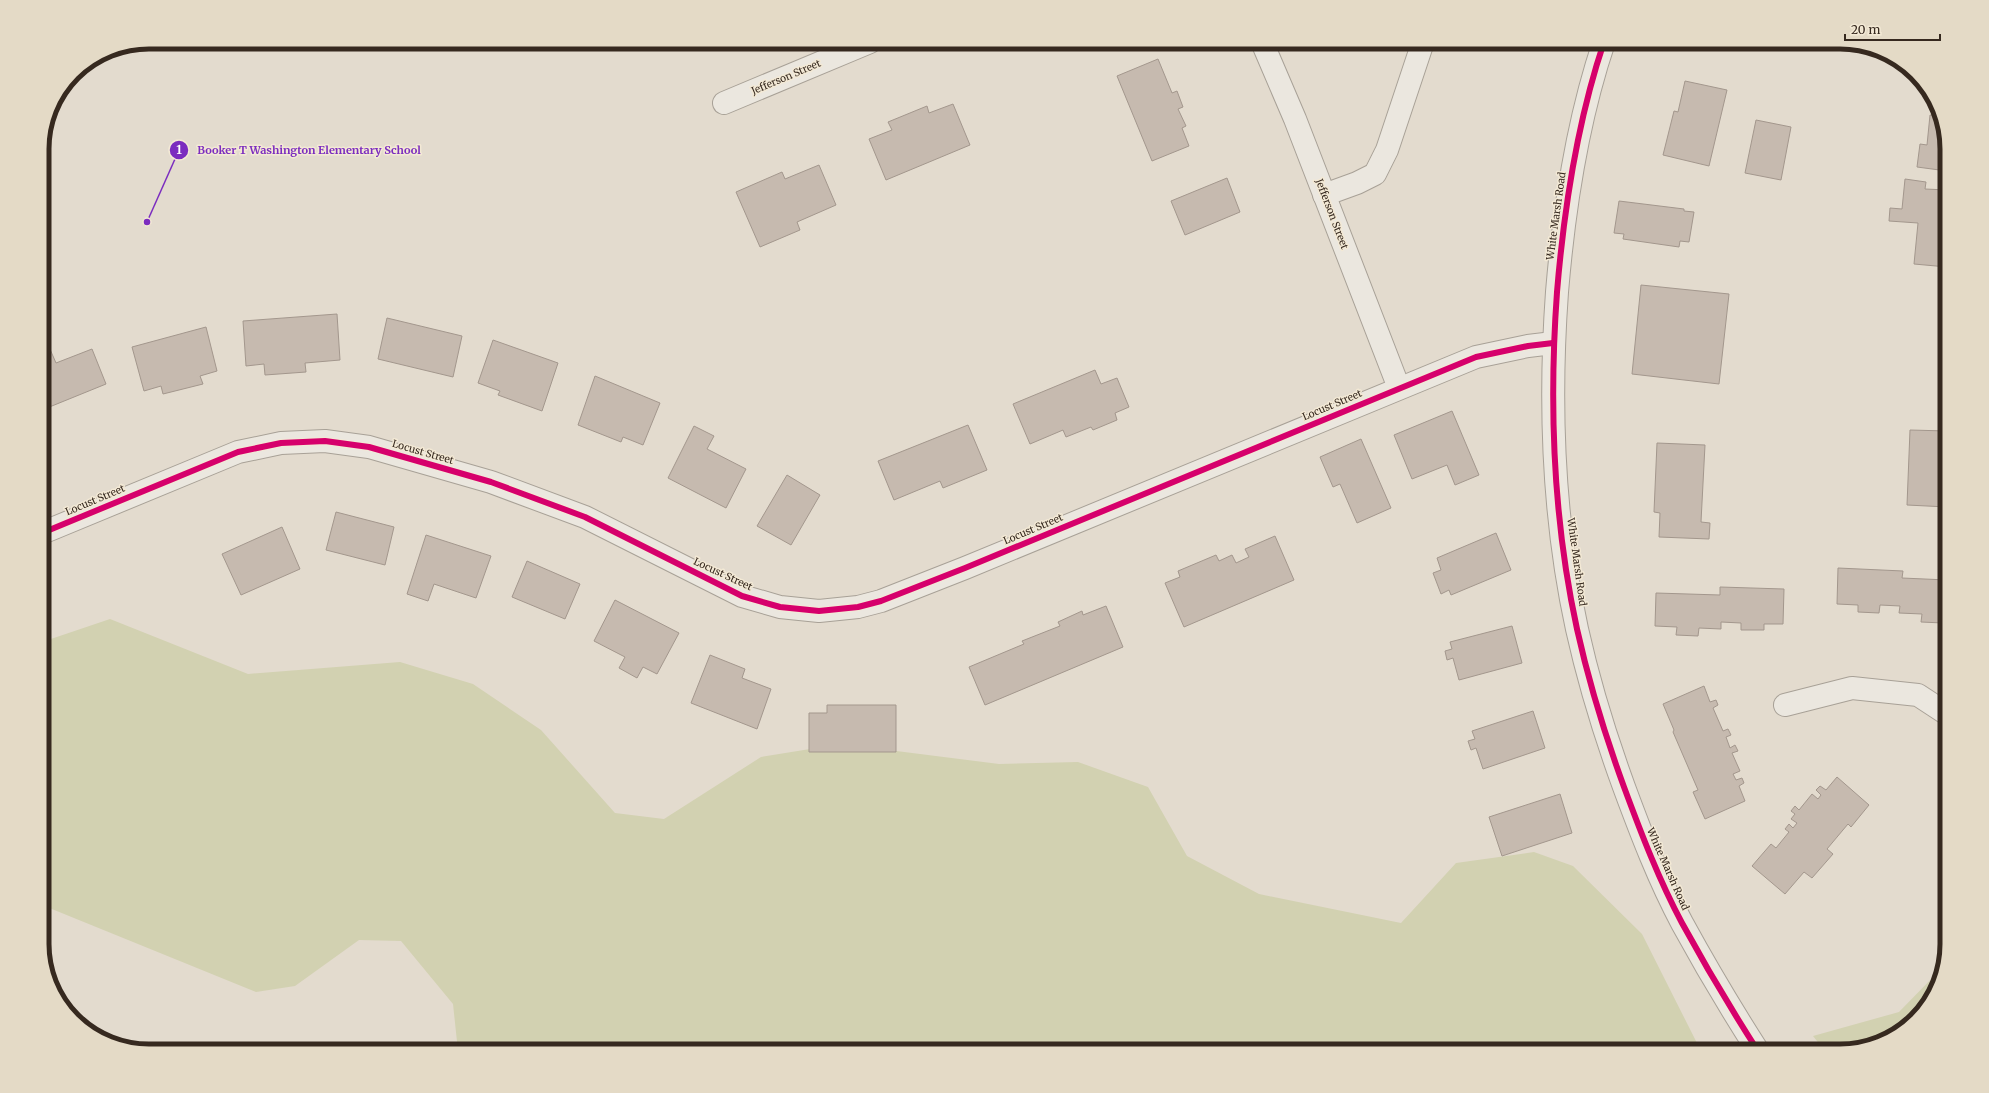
<svg xmlns="http://www.w3.org/2000/svg" width="1989" height="1093" font-family="Merriweather,serif">
<style>
.green{fill:#d2d1b1}
.building{fill:#c6baaf;stroke:#a3978d}
.lines{fill:none;stroke-linecap:round;stroke-linejoin:round}
.minor-casing{stroke:#a8a197;stroke-width:24}
.minor{stroke:#ebe7df;stroke-width:22}
.cycleway-casing{stroke:#f3e9d5;stroke-width:8}
.cycleway{stroke:#d6006c;stroke-width:6}
.labels{text-anchor:middle;dominant-baseline:central;stroke-width:3;stroke-linejoin:round;paint-order:stroke}
.street-label{font-size:10px;fill:#36291f;stroke:#f3e9d5}
.rim{fill:none;stroke:#36291f;stroke-width:5}
.leader{fill:none;stroke:#7b2cbf;stroke-width:1.5}
.callout-dot{fill:#7b2cbf;stroke:#f3e9d5;stroke-width:1.5}
.mark-label{font-size:12px;text-anchor:middle;font-weight:bold;fill:#fff}
.callout-label{font-size:11px;text-anchor:middle;font-weight:bold;fill:#7b2cbf;stroke:#f3e9d5;stroke-width:3;stroke-linejoin:round;paint-order:stroke}
</style>
<rect width="100%" height="100%" fill="#e3dbce"/>
<g class="green">
<polygon points="110,619 248,674 400,662 473,684 541,730 615,813 664,819 761,757 841,744 999,764 1078,762 1148,787 1187,856 1259,894 1401,923 1456,863 1534,852 1573,866 1642,934 1701,1051 458,1051 453,1004 401,941 359,940 295,986 256,992 42,905 42,642"/>
<polygon points="1942,968 1936,992 1894,1037 1841,1051 1825,1051 1813,1036 1899,1012"/>
</g>
<g class="building">
<polygon points="1158,59 1172,93 1177,91 1183,107 1178,109 1186,126 1182,128 1189,146 1152,161 1117,76"/>
<polygon points="1685,81 1727,90 1709,166 1663,155 1674,111 1678,112"/>
<polygon points="953,104 970,145 886,180 869,139 892,130 888,122 927,106 929,113"/>
<polygon points="1930,115 1938,116 1947,142 1947,171 1917,167 1920,144 1927,145"/>
<polygon points="1756,120 1791,127 1781,180 1745,173"/>
<polygon points="819,165 836,205 797,222 800,230 760,247 736,192 782,172 785,179"/>
<polygon points="1227,178 1240,212 1185,235 1171,201"/>
<polygon points="1905,179 1926,182 1925,189 1947,190 1947,267 1914,264 1918,223 1889,221 1890,208 1902,209"/>
<polygon points="1619,201 1684,209 1684,211 1694,212 1689,242 1680,241 1679,247 1623,239 1624,234 1614,233"/>
<polygon points="1641,285 1729,294 1719,384 1632,374"/>
<polygon points="337,314 340,360 305,363 306,372 265,375 264,364 246,366 243,321"/>
<polygon points="387,318 462,336 453,377 378,359"/>
<polygon points="206,327 217,371 200,376 203,384 163,394 161,386 144,391 132,347"/>
<polygon points="493,340 558,363 542,411 498,395 500,391 478,383"/>
<polygon points="49,347 56,363 92,349 106,384 42,410 42,349"/>
<polygon points="1095,370 1101,384 1117,378 1129,407 1115,413 1117,420 1093,430 1091,427 1066,437 1063,430 1030,444 1013,404"/>
<polygon points="595,376 660,403 643,445 623,437 621,442 578,425"/>
<polygon points="1452,411 1479,475 1455,485 1447,465 1412,479 1394,435"/>
<polygon points="968,425 987,470 943,488 940,481 894,500 878,461"/>
<polygon points="694,426 714,436 707,449 746,469 726,508 668,478"/>
<polygon points="1910,430 1947,431 1947,507 1907,505"/>
<polygon points="1361,439 1391,508 1357,523 1340,484 1333,487 1320,457"/>
<polygon points="1657,443 1705,445 1701,522 1710,523 1709,539 1659,537 1660,513 1654,512"/>
<polygon points="787,475 820,495 791,545 757,526"/>
<polygon points="336,512 394,527 385,565 326,550"/>
<polygon points="282,527 300,569 241,595 222,554"/>
<polygon points="1496,533 1511,570 1451,595 1449,590 1441,594 1433,573 1441,570 1437,558"/>
<polygon points="426,535 491,556 476,598 434,584 428,601 407,594"/>
<polygon points="1275,536 1294,580 1184,627 1165,583 1180,577 1178,571 1216,555 1219,561 1232,555 1236,563 1249,557 1245,549"/>
<polygon points="527,561 580,584 565,619 512,597"/>
<polygon points="1838,568 1903,571 1902,578 1947,580 1947,615 1943,614 1943,623 1921,622 1922,614 1899,613 1900,606 1880,605 1879,613 1858,612 1858,605 1837,604"/>
<polygon points="1720,587 1784,589 1783,624 1764,624 1764,630 1741,630 1741,623 1721,622 1721,629 1699,628 1698,636 1676,635 1677,627 1655,626 1656,593 1720,595"/>
<polygon points="615,600 679,633 657,674 643,667 637,678 619,668 625,657 594,641"/>
<polygon points="1106,606 1123,647 985,705 969,667 1024,644 1022,641 1060,626 1058,622 1082,611 1083,615"/>
<polygon points="1512,626 1522,663 1459,680 1453,658 1447,660 1445,651 1452,649 1450,642"/>
<polygon points="710,655 745,669 742,678 771,689 757,729 691,703"/>
<polygon points="1704,686 1710,702 1716,700 1718,705 1713,708 1723,731 1728,729 1731,735 1726,737 1730,748 1735,745 1738,751 1732,753 1740,771 1733,774 1736,780 1742,778 1744,783 1739,786 1745,801 1705,819 1693,792 1698,790 1673,732 1674,730 1663,704"/>
<polygon points="827,705 896,705 896,752 809,752 809,713 827,713"/>
<polygon points="1533,711 1545,748 1483,769 1476,748 1471,750 1468,741 1475,739 1472,731"/>
<polygon points="1837,777 1869,805 1851,827 1848,824 1827,849 1833,854 1812,878 1804,872 1785,894 1752,866 1771,844 1776,848 1789,832 1785,829 1789,824 1793,828 1797,823 1791,819 1795,814 1791,811 1795,806 1799,810 1812,794 1818,799 1821,795 1816,790 1820,786 1826,790"/>
<polygon points="1560,794 1572,833 1502,856 1489,817"/>
</g>
<g class="lines">
<defs>
<g id="minor">
<polyline points="1262,42 1295,119 1399,388"/>
<path d="M1604 42C1577 122 1564 208 1557 292 1549 403 1553 519 1577 629 1589 683 1605 735 1624 787 1641 833 1659 880 1682 923 1706 967 1731 1009 1758 1051"/>
<polyline points="724,103 870,42"/>
<polyline points="1324,195 1357,183 1375,174 1387,150 1423,42"/>
<polyline points="42,533 238,452 281,443 325,441 369,447 491,482 585,517 742,596 780,607 819,611 858,607 881,601 965,568 1476,357 1528,346 1553,343"/>
<polyline points="1785,705 1852,688 1918,695 1947,714"/>
</g>
</defs>
<use href="#minor" class="minor-casing"/>
<use href="#minor" class="minor"/>
<defs>
<g id="cycleway">
<path d="M1604 42C1577 122 1564 208 1557 292 1549 403 1553 519 1577 629 1589 683 1605 735 1624 787 1641 833 1659 880 1682 923 1706 967 1731 1009 1758 1051"/>
<polyline points="42,533 238,452 281,443 325,441 369,447 491,482 585,517 742,596 780,607 819,611 858,607 881,601 965,568 1476,357 1528,346 1553,343"/>
</g>
</defs>
<use href="#cycleway" class="cycleway-casing"/>
<use href="#cycleway" class="cycleway"/>
</g>
<g class="labels">
<g class="street-label">
<text transform="translate(786 77) rotate(-23)">Jefferson Street</text>
<text transform="translate(1332 214) rotate(69)">Jefferson Street</text>
<text transform="translate(1556 216) rotate(-82)">White Marsh Road</text>
<text transform="translate(1332 405) rotate(-23)">Locust Street</text>
<text transform="translate(423 452) rotate(16)">Locust Street</text>
<text transform="translate(95 500) rotate(-23)">Locust Street</text>
<text transform="translate(1033 529) rotate(-23)">Locust Street</text>
<text transform="translate(1577 562) rotate(82)">White Marsh Road</text>
<text transform="translate(723 574) rotate(25)">Locust Street</text>
<text transform="translate(1668 869) rotate(66)">White Marsh Road</text>
</g>
</g>
<path d="M0 0H1989V1093H0ZM149 49H1840A100 100 0 0 1 1940 149V944A100 100 0 0 1 1840 1044H149A100 100 0 0 1 49 944V149A100 100 0 0 1 149 49Z" fill="#e4dac6" fill-rule="evenodd"/>
<path class="rim" d="M149 49H1840A100 100 0 0 1 1940 149V944A100 100 0 0 1 1840 1044H149A100 100 0 0 1 49 944V149A100 100 0 0 1 149 49Z"/>
<path class="leader" d="M147 222L179 150"/>
<g class="callout-dot">
<circle cx="147" cy="222" r="4"/>
<circle cx="179" cy="150" r="10"/>
</g>
<g class="mark-label">
<text x="179" y="154">1</text>
</g>
<g class="callout-label">
<text x="309" y="154">Booker T Washington Elementary School</text>
</g>
<path d="M1845 34v6h95v-6" fill="none" stroke="#36291f" stroke-width="2"/>
<text x="1851" y="34" font-size="12" fill="#36291f" stroke="#f3e9d5" stroke-width="3" paint-order="stroke">20 m</text>
</svg>
